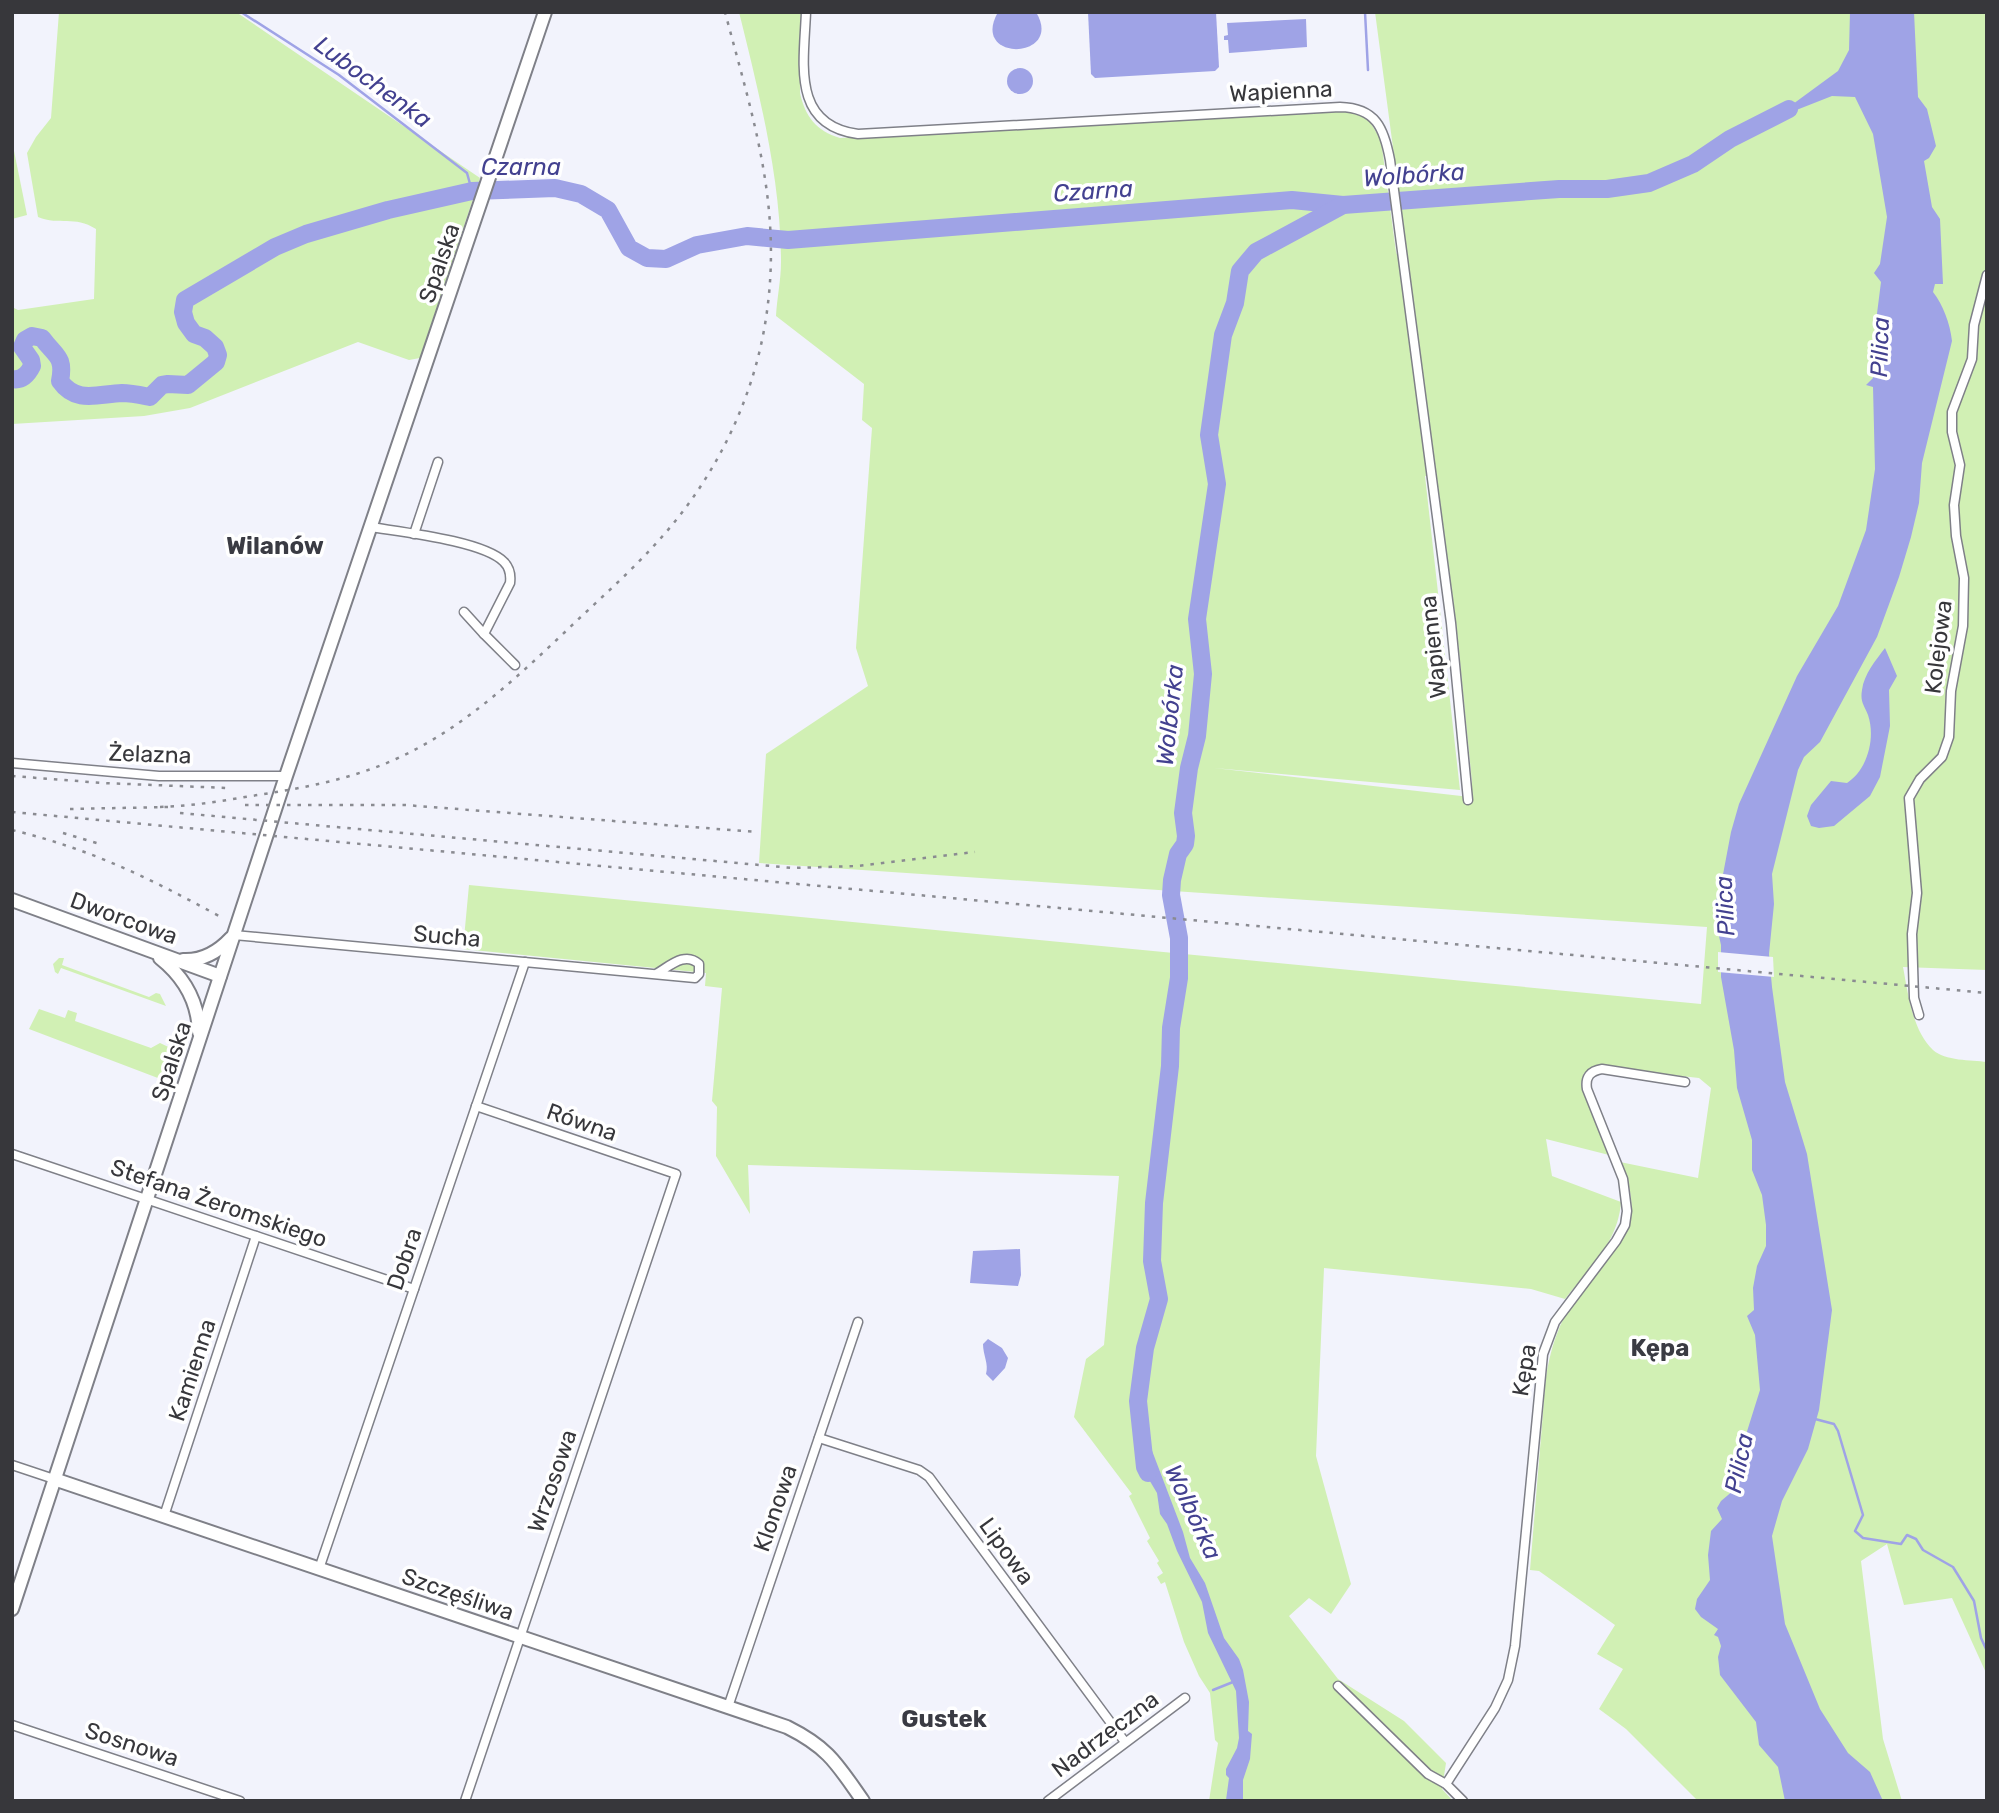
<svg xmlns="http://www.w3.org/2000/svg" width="1999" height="1813" font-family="Rubik,sans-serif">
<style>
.green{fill:#d1f0b4}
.water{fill:#9fa3e6}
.pier{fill:#f2f3fc}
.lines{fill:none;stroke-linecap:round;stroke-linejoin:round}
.stream{stroke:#9fa3e6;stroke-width:2.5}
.river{stroke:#9fa3e6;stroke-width:18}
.street-casing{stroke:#7f8088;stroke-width:11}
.secondary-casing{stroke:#7f8088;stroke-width:16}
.street{stroke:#fff;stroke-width:8}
.secondary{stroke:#fff;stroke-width:12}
.rail{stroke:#8a8b91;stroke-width:2.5;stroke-dasharray:3.5 7;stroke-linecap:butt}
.labels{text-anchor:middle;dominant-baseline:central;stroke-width:7;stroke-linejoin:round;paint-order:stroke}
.street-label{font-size:23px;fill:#37373b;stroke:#fff}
.water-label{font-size:24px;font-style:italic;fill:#434190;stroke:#fff}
.neighbourhood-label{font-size:24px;font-weight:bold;fill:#3a3b43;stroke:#fff}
</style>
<rect width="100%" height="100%" fill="#f2f3fc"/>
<g class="green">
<path d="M59 12H236L480 178 420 358 409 360 358 342 190 408 144 416 12 424V307L18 310 94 299 96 229C74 215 60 226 38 217L27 153 36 137 51 118Z"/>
<path d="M739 12H801L800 93C805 116 816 131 840 138L1323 111H1345L1358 113 1370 122 1381 140 1396 252 1401 265 1429 476H1425L1460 790 1214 768 1470 797 1472 782 1456 622 1375 12H1987V970L1903 967C1908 993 1912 1030 1933 1050 1945 1061 1971 1060 1987 1062V1675L1952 1598 1904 1605 1887 1544 1861 1561 1883 1739 1902 1801H1698L1626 1729 1599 1709 1623 1669 1597 1654 1615 1625 1539 1571 1530 1570C1534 1521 1538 1473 1542 1425 1544 1405 1544 1381 1549 1361 1553 1342 1560 1323 1570 1307 1605 1253 1654 1235 1620 1162L1698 1178 1711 1088 1699 1078 1636 1071 1601 1064 1584 1073 1581 1084 1609 1155 1546 1139 1552 1176 1621 1202C1618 1243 1589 1268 1565 1299L1531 1289 1324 1268 1316 1456 1351 1584 1331 1614 1309 1598 1289 1616 1338 1679 1404 1721 1446 1763 1442 1789 1453 1801H1209L1218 1743 1215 1740 1210 1693 1199 1676 1184 1642 1165 1582 1161 1584 1157 1577 1163 1573 1157 1563 1159 1561 1147 1541 1150 1538 1129 1496 1132 1494 1074 1417 1086 1359 1104 1345 1119 1176 748 1165 750 1214 716 1156 717 1107 712 1101 722 988 705 986 706 973 463 949 469 885 1701 1004 1707 927 759 863 766 754 868 686 856 648 872 428 862 420 864 384 776 316C777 298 781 280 781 262 781 179 759 93 739 12Z"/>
<polygon points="12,141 27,215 12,219"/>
<polygon points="59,958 64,958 62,965 149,997 156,993 160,994 166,1006 61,968 58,974 55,972 53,964"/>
<polygon points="39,1009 65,1018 68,1010 77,1013 75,1021 151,1048 160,1043 179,1052 171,1083 29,1029"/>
</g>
<g class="water">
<path d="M998 12H1036C1065 60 969 63 998 12Z"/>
<polygon points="1088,12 1216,12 1219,67 1215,71 1095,78 1091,74"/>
<path d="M1850 12H1914L1918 97 1927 109 1936 146 1929 158 1924 161 1932 207 1940 219 1943 284H1935L1933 292C1943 305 1950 323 1952 341L1922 463 1919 503 1911 537 1899 577 1877 637 1820 742 1804 757 1798 770 1772 874 1774 904 1769 954 1772 987 1785 1082 1807 1154 1832 1310 1819 1410 1808 1449 1782 1501 1772 1536 1785 1624 1820 1709 1848 1753 1870 1772 1883 1801H1785L1778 1767 1759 1745 1756 1722 1720 1675 1718 1657 1721 1646 1718 1637 1714 1635 1718 1629 1701 1617 1695 1609 1697 1599 1710 1580 1708 1555 1711 1531 1722 1519 1717 1508 1721 1501 1734 1490 1733 1476 1760 1390 1755 1335 1747 1316 1754 1310 1753 1288 1757 1266 1766 1246V1225L1762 1195 1752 1170V1140L1737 1088 1734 1050 1721 977V945L1713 910 1721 885 1731 832 1739 804 1797 676 1838 606 1866 530 1875 469 1873 387 1866 385 1873 378 1872 353 1881 282 1874 273 1880 264 1887 217 1873 134 1855 97 1832 96 1771 120 1838 71 1849 50Z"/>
<polygon points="1306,19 1307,47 1229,53 1228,40 1224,40 1224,36 1228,35 1227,23"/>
<circle cx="1020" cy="81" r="13"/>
<path d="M1885 648 1897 676 1889 690 1890 726 1880 777 1870 796 1834 826 1819 828 1811 826 1807 816 1811 805 1831 781 1847 783C1867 770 1876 739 1868 715 1864 705 1860 702 1862 690 1864 674 1876 660 1885 648Z"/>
<polygon points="1020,1249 1021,1275 1018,1286 970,1283 973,1251"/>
<path d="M988 1339 1002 1348 1008 1358 1005 1368 993 1381 986 1374C989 1364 983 1355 983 1344Z"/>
<polygon points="1151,1448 1183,1532 1190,1558 1205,1583 1224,1638 1239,1659 1243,1670 1249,1702 1248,1731 1252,1734 1250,1759 1243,1780 1243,1801 1226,1800 1229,1778 1226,1775 1226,1769 1237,1748 1239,1738 1236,1691 1208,1633 1202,1602 1177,1551 1167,1524 1160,1514 1157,1493 1138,1461 1139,1456"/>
</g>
<polygon class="pier" points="1718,952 1773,957 1774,977 1718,972"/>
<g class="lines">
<g class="stream">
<polyline points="241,12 339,75 467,173 472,191"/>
<polyline points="1365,12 1368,70"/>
<polyline points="1815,1419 1834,1424 1838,1431 1863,1515 1855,1531 1863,1538 1901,1544 1907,1535 1916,1539 1923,1550 1953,1567 1974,1601 1981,1638 1987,1651"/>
<polyline points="1213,1690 1233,1682"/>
</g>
<g class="river">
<path d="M12 379C22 381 28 374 32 366L31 360 22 347 25 340 32 336 42 338C55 356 65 356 60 381 76 404 98 394 122 393 131 393 140 395 150 397L162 385 168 384 188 385 216 362 218 355 215 347 205 338 194 334 186 323 183 312 185 300 275 247 306 234 388 210 472 191 555 188 581 194 608 210 629 248 647 258 666 259 697 245 747 236 788 240 1292 200 1343 205"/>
<polyline points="1148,1473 1145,1467 1138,1401 1145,1348 1159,1299 1152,1261 1154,1203 1170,1066 1171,1028 1179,978 1179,938 1171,895 1172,880 1178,854 1185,844 1186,836 1183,813 1189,768 1197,736 1203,674 1197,619 1217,484 1209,435 1223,335 1235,303 1240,271 1256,252 1343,205 1559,189 1607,189 1649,183 1693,164 1730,139 1789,109"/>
</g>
<defs>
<g id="street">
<path d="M806 12C804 63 791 125 858 134L1340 107C1376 108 1384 128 1390 160L1451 623 1468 800"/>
<path d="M371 527C401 532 484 541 504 562 510 568 511 575 510 583L484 634 515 665"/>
<polyline points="414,534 438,462"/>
<polyline points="464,612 484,634"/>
<polyline points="12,763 159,776 286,776"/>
<path d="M234 935 695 978 699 974V964C685 951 670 966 656 974"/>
<polyline points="1919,1015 1914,998 1912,934 1917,893 1909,798 1920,779 1942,757 1949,737 1951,691 1963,626 1964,578 1956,536 1954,505 1960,465 1952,432 1952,412 1972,359 1974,325 1987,275"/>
<polyline points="12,1154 414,1289"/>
<polyline points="819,1438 919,1470 929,1477 1125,1742"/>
<polyline points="12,1465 54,1479"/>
<polyline points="164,1516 256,1236"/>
<polyline points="319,1569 525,962"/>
<polyline points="1338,1686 1428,1774 1446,1784 1463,1801"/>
<polyline points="728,1707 858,1322"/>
<polyline points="12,1725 240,1801"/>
<path d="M1446 1784 1495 1708 1508 1680 1515 1646 1543 1354 1555 1322 1616 1241 1625 1225 1627 1211 1623 1179 1587 1089C1585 1077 1590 1071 1602 1069L1685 1082"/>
<polyline points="465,1801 676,1174 476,1106"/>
<polyline points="1048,1801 1185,1698"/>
</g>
<g id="secondary">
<polyline points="12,900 220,976"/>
<path d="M160 958C184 977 198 1001 199 1032"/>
<path d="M183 960C203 961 218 952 231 938"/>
<path d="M54 1479 787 1727C829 1748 837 1764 863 1801"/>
<polyline points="12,1609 286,776 545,12"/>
</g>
</defs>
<use href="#street" class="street-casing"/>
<use href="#secondary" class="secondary-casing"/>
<use href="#street" class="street"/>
<use href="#secondary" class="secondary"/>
<g class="rail">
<polyline points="12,776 103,783 228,788"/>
<polyline points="245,805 405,805 757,832"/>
<path d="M160 807C189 806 217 802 245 797 297 789 347 781 396 759 462 729 513 681 565 632 597 601 631 572 660 539 715 478 754 399 766 318 783 207 753 118 725 12"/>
<polyline points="70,809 168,807"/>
<polyline points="12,812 1987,993"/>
<polyline points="180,813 793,868 857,866 975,852"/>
<path d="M12 830C91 849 149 878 219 916"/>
<polyline points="63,833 103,845"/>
</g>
</g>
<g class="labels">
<g class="street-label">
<text transform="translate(1281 91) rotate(-3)">Wapienna</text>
<text transform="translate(439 263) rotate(-71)">Spalska</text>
<text transform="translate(1433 647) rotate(-96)">Wapienna</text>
<text transform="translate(1938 647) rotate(-83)">Kolejowa</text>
<text transform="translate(150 754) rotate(2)">Żelazna</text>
<text transform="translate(124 918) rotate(20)">Dworcowa</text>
<text transform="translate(447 936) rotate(5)">Sucha</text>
<text transform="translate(171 1061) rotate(-72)">Spalska</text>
<text transform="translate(582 1122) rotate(19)">Równa</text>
<text transform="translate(219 1203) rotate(19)">Stefana Żeromskiego</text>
<text transform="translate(404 1259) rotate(-71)">Dobra</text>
<text transform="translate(192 1370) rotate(-72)">Kamienna</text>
<text transform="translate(1524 1370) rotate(-81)">Kępa</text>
<text transform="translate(552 1481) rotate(-71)">Wrzosowa</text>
<text transform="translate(775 1508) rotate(-71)">Klonowa</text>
<text transform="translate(1007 1551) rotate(54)">Lipowa</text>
<text transform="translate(458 1594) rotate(19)">Szczęśliwa</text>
<text transform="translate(1105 1734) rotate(-37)">Nadrzeczna</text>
<text transform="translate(132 1744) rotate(18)">Sosnowa</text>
</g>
<g class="water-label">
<text transform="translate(373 82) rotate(36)">Lubochenka</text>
<text x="521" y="167">Czarna</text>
<text transform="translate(1414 175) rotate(-4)">Wolbórka</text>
<text transform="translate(1093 191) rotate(-4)">Czarna</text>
<text transform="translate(1880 347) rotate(-88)">Pilica</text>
<text transform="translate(1170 715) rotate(-84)">Wolbórka</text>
<text transform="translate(1725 906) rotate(-93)">Pilica</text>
<text transform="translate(1739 1463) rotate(-78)">Pilica</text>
<text transform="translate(1193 1512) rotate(65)">Wolbórka</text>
</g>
<g class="neighbourhood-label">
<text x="275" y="546">Wilanów</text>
<text x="1660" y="1348">Kępa</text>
<text x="944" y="1719">Gustek</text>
</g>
</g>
<rect width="1999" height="1813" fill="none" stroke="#37373b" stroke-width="28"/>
</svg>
